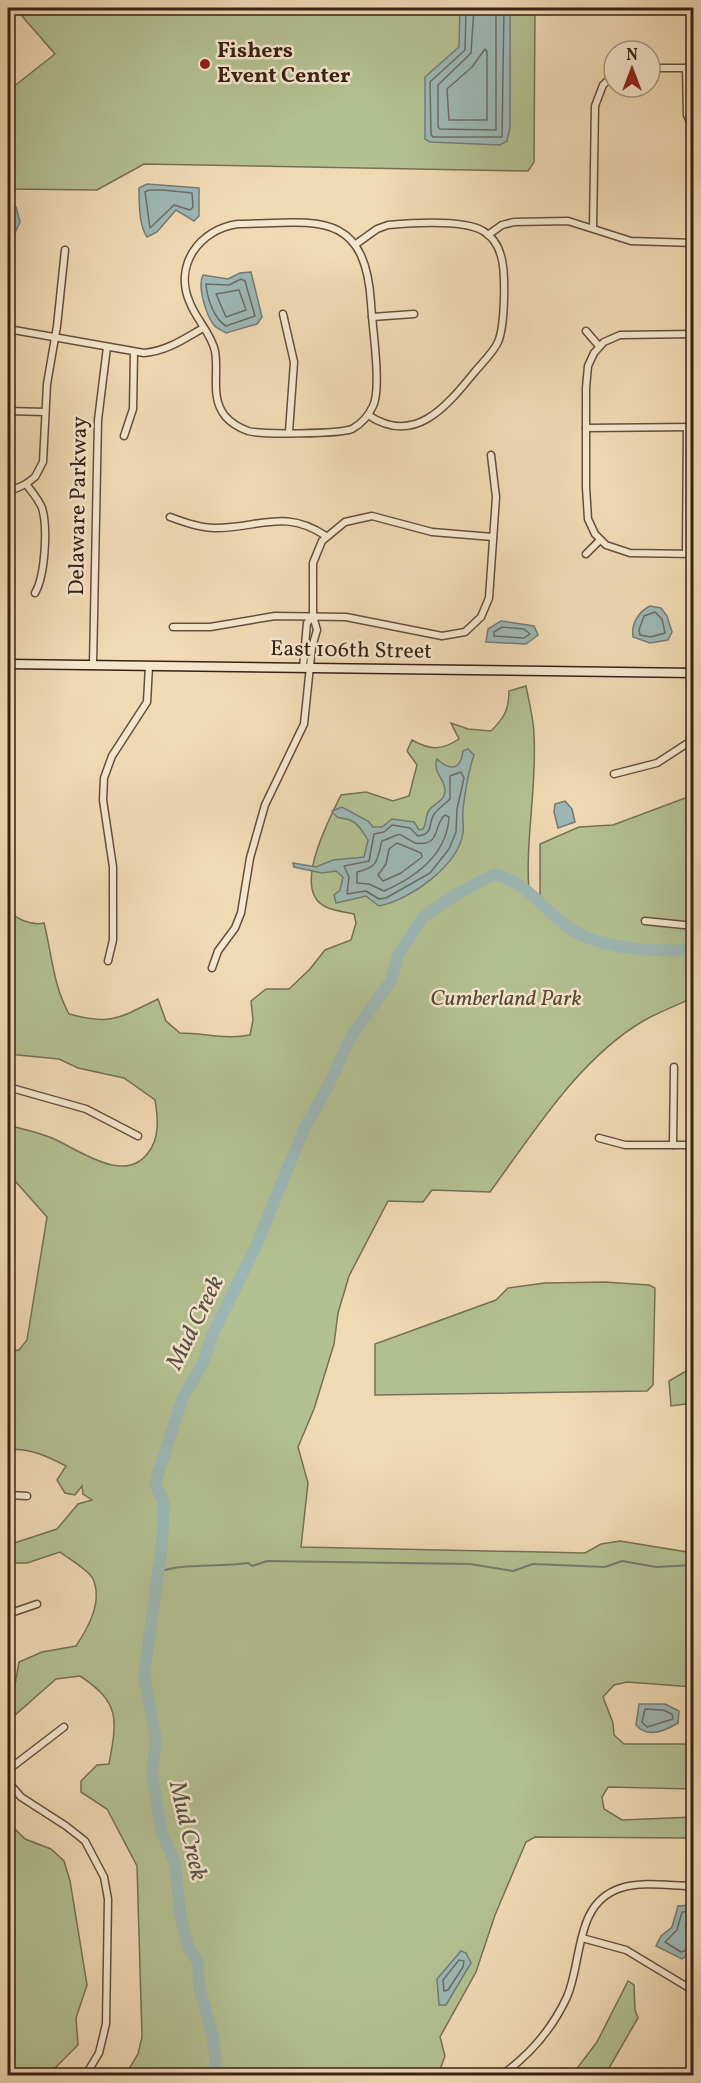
<svg xmlns="http://www.w3.org/2000/svg" width="701" height="2083" font-family="Vollkorn,serif">
<style>
.green{fill:#b3c192;stroke:#767054;stroke-width:1.5}
.water{fill:#9db8b6;stroke:#757b76;stroke-width:1.5}
.lines{fill:none;stroke-linecap:round;stroke-linejoin:round}
.shore{stroke:#6b6c66;stroke-width:1.5}
.stream{stroke:#757b76;stroke-width:2}
.river{stroke:#9db8b6;stroke-width:12}
.minor-casing{stroke:#674e3e;stroke-width:9}
.secondary-casing{stroke:#392016;stroke-width:11}
.minor{stroke:#f5e7ce;stroke-width:6}
.secondary{stroke:#f5e7ce;stroke-width:8}
.poi-dot{fill:#8f2418;stroke:#f5e7ce;stroke-width:2}
.labels{text-anchor:middle;dominant-baseline:central;stroke-width:5;stroke-linejoin:round;paint-order:stroke}
.poi-label{font-size:22px;font-weight:bold;fill:#392016;stroke:#f5e7ce;text-anchor:start}
.street-label{font-size:22px;fill:#392016;stroke:#f5e7ce}
.park-label{font-size:22px;font-style:italic;fill:#584835;stroke:#f5e7ce}
.water-label{font-size:24px;font-style:italic;fill:#574e46;stroke:#f5e7ce}
</style>
<rect width="100%" height="100%" fill="#f0dab4"/>
<filter id="stains"><feTurbulence type="fractalNoise" baseFrequency=".00333" numOctaves="4"/><feColorMatrix values="0 0 0 0 .2 0 0 0 0 .09 0 0 0 0 .02 0 0 0 .5 -.17"/></filter>
<radialGradient id="worn" r=".72"><stop offset=".6" stop-color="#630" stop-opacity="0"/><stop offset="1" stop-color="#630" stop-opacity=".3"/></radialGradient>
<g class="green">
<polygon points="15,8 535,8 534,162 528,171 144,164 97,190 8,189 8,91 55,54"/>
<path d="M526 686C529 702 534 720 534 736 537 788 525 840 529 892L540 897V844L579 827 613 825 693 795V998C677 1005 659 1012 643 1021 578 1060 534 1132 490 1192L432 1190 423 1202 388 1201 349 1276 338 1313 334 1344 314 1409 298 1447 308 1483 301 1547 585 1553 601 1544 620 1541 693 1553V1687L627 1682 614 1685 603 1697 613 1723 614 1735 624 1744H693V1789L608 1787 602 1797 604 1809 622 1820 693 1817V1838L535 1837 526 1842 495 1915 476 1972 440 2037 445 2056 438 2075H104L105 2071 129 2069 138 2054 142 2037 137 1866 107 1809 81 1792V1781L97 1765 109 1764C117 1720 121 1703 80 1676L56 1679 15 1715 10 1712 19 1662 42 1652 76 1646C88 1628 103 1602 93 1579 88 1569 69 1559 60 1552L27 1563H8V1545L57 1529 78 1504 92 1500 83 1494 82 1486 75 1495 65 1493 57 1480 66 1466C49 1457 28 1447 8 1450V1352L19 1350 27 1340 47 1217 8 1173V1125C22 1129 38 1132 52 1138 80 1150 124 1185 148 1153 160 1138 158 1118 155 1100L124 1078 78 1068 59 1059 8 1054V910C16 919 32 926 44 923 52 955 53 985 69 1014 113 1026 120 1017 158 999L166 1021 180 1033C205 1033 226 1040 250 1035L253 1020 251 1001 266 989H289L310 969 325 950 351 940 356 923 354 914C345 912 334 911 326 907 290 891 330 818 341 795L366 792 393 801 409 796 417 765 407 751 412 740C430 750 441 751 459 739L451 723 468 729 491 731C504 718 509 710 509 691Z"/>
<polygon points="605,1282 649,1285 655,1288 653,1385 647,1391 375,1395 375,1344 496,1300 508,1288 545,1283"/>
<polygon points="693,1367 693,1403 671,1406 669,1381"/>
<polygon points="8,1822 25,1839 51,1849 64,1861 70,1881 87,1985 76,2018 78,2045 48,2075 8,2075 8,1960 15,1932 8,1916"/>
<polygon points="628,1981 634,1985 635,2010 638,2018 605,2075 572,2075 597,2042"/>
</g>
<g class="water">
<polygon points="460,8 510,8 510,127 507,141 500,145 430,142 425,139 425,77 459,47"/>
<path d="M147 184 199 188V216L194 221 176 210 157 232 147 237C139 226 139 203 139 188Z"/>
<polygon points="8,207 16,207 20,222 11,241 8,243"/>
<path d="M251 272 262 317 257 324 226 333C223 331 216 328 214 325 206 315 197 286 203 275L228 279 240 273Z"/>
<path d="M650 606 661 608 667 616 672 632 668 640 650 643 633 637C631 624 638 612 650 606Z"/>
<polygon points="501,621 534,626 538,635 526,644 486,642 488,629"/>
<path d="M468 749 474 755C469 769 465 793 463 809 462 817 464 825 463 833 458 866 410 900 379 906L366 896 336 903 334 895 340 890 343 877 336 871 322 873 294 867 293 863 316 867 333 860 364 857 368 840C364 833 358 823 350 820 341 817 337 820 332 811L342 807 368 821 373 827H382L392 819 414 822 419 830 423 829C427 823 425 816 429 810 434 804 444 801 445 792 446 779 432 773 437 759 448 769 460 773 463 751Z"/>
<polygon points="565,801 572,809 575,822 558,828 554,812 555,804"/>
<path d="M639 1704H665L679 1711 678 1723C665 1731 647 1738 636 1725Z"/>
<polygon points="693,1905 692,1952 682,1959 656,1946 661,1936 672,1927 678,1906"/>
<polygon points="461,1951 466,1953 471,1963 446,2005 439,2005 437,1979"/>
</g>
<g class="lines">
<g class="shore">
<polyline points="466,8 465,50 430,82 431,134 433,137 502,137 504,8"/>
<polyline points="474,8 471,53 438,85 438,127 440,129 496,130 496,8"/>
<polygon points="485,49 487,52 487,120 449,120 447,89 472,67"/>
<polygon points="163,190 192,193 193,207 190,210 174,205 150,228 145,192 149,190"/>
<path d="M241 279 245 281 255 316 226 326C214 319 207 298 206 284L229 285Z"/>
<polygon points="239,290 246,310 226,317 216,294"/>
<polygon points="655,612 662,619 665,633 651,637 640,635 639,630 644,616"/>
<polygon points="502,627 524,629 530,634 524,638 494,636 494,632"/>
<path d="M461 772 464 778 457 809 456 832 449 849 430 873 386 898 379 899 366 891 347 894 349 877 344 866 369 861 374 834 384 832 392 825 410 828 418 836C435 834 427 823 435 813 439 808 445 804 450 799V776Z"/>
<path d="M445 815 449 817C447 855 416 877 384 891L369 884 357 883V872C380 866 376 861 382 841 405 833 393 831 415 843 442 847 433 824 445 815Z"/>
<polygon points="397,843 421,853 422,857 401,873 383,881 378,875 386,864 389,849"/>
<polygon points="645,1709 663,1710 672,1714 673,1719 647,1727 642,1722"/>
<polyline points="694,1911 682,1912 677,1930 665,1942 681,1952 694,1947"/>
<polygon points="459,1960 464,1961 463,1967 448,1990 444,1991 443,1980"/>
</g>
<path class="stream" d="M158 1571C166 1571 173 1567 182 1567 204 1565 226 1566 248 1563L252 1566 267 1561 470 1564 513 1571 533 1564 605 1567 622 1561 656 1567 694 1565"/>
<path class="river" d="M217 2076 213 2037 199 1986 198 1962 188 1947 180 1914 175 1862 162 1834 152 1774 156 1739 144 1676 162 1545 164 1503 155 1484 182 1399 203 1363 212 1336 257 1244 303 1131 328 1086 352 1035 391 981 398 955 424 916 457 894 495 874C536 888 542 911 574 931 606 950 657 952 694 950"/>
<defs>
<g id="minor">
<polyline points="650,68 694,68"/>
<polyline points="686,68 687,115 691,124"/>
<path d="M238 224C313 223 365 207 371 303 372 326 382 388 373 406 369 415 361 424 352 429 339 434 262 435 248 431 240 428 231 423 225 416 210 397 219 373 215 351 211 333 196 319 190 303 173 265 200 229 238 224Z"/>
<polyline points="593,228 595,106 603,85 614,75"/>
<polyline points="488,235 502,225 514,222 568,221 631,241 694,243"/>
<path d="M356 244 377 229 388 225C411 223 463 219 483 231 492 236 498 245 501 256 506 272 505 326 498 342 493 353 481 364 473 374 446 407 414 446 368 415"/>
<polyline points="283,314 294,362 289,432"/>
<polyline points="372,317 414,314"/>
<path d="M8 329 144 353C167 351 184 339 203 328"/>
<polyline points="586,331 599,346"/>
<polyline points="694,334 620,335 604,342 594,353 588,366 586,388 586,487 588,519 595,534 606,545 630,553 694,554"/>
<polyline points="8,411 45,412"/>
<polyline points="586,428 694,427"/>
<polyline points="124,436 133,409 134,353"/>
<path d="M26 484C32 492 39 500 42 508 48 528 45 576 35 593"/>
<polyline points="8,492 26,484 35,477 43,462 47,384 57,326 65,250"/>
<path d="M170 517C184 522 200 528 215 528 260 528 284 508 326 536"/>
<polyline points="686,553 687,428"/>
<polyline points="586,554 600,540"/>
<polyline points="173,627 210,627 275,616 346,617 442,636 465,632 481,617 489,598 496,497 491,455"/>
<polyline points="93,665 98,420 107,347"/>
<polyline points="303,668 307,623 313,616"/>
<polyline points="614,774 657,763 694,739"/>
<polyline points="645,921 694,926"/>
<polyline points="108,961 113,940 113,867 103,800 104,778 112,756 147,702 149,666"/>
<polyline points="212,968 218,951 235,928 241,913 250,858 265,805 304,724 312,647 317,630 313,616 313,563 322,541 345,522 372,516 432,532 493,537"/>
<polyline points="8,1087 86,1109 138,1136"/>
<polyline points="599,1138 625,1145 694,1145"/>
<polyline points="673,1145 674,1067"/>
<polyline points="8,1495 27,1496"/>
<polyline points="8,1614 37,1604"/>
<polyline points="8,1770 64,1727"/>
<polyline points="8,1782 21,1797 66,1826 85,1841 104,1877 108,1899 106,2024 99,2053 85,2076"/>
<polyline points="582,1938 626,1950 694,1991"/>
<path d="M500 2076C529 2056 552 2029 567 1997 583 1960 574 1903 621 1888 643 1881 671 1886 694 1886"/>
</g>
<polyline id="secondary" points="8,664 694,673"/>
</defs>
<use href="#minor" class="minor-casing"/>
<use href="#secondary" class="secondary-casing"/>
<use href="#minor" class="minor"/>
<use href="#secondary" class="secondary"/>
</g>
<circle class="poi-dot" cx="205" cy="64" r="6"/>
<g class="labels">
<g class="poi-label">
<text x="217" y="51">Fishers<tspan x="217" dy="25">Event Center</tspan></text>
</g>
<g class="street-label">
<text transform="translate(79 506) rotate(-89)">Delaware Parkway</text>
<text transform="translate(351 651) rotate(1)">East 106th Street</text>
</g>
<g class="park-label">
<text x="506" y="999">Cumberland Park</text>
</g>
<g class="water-label">
<text transform="translate(196 1323) rotate(-64)">Mud Creek</text>
<text transform="translate(187 1831) rotate(77)">Mud Creek</text>
</g>
</g>
<rect width="701" height="2083" fill="none" stroke="#f0dab4" stroke-width="30"/>
<rect x="9" y="9" width="683" height="2065" fill="none" stroke="#392016" stroke-width="3"/>
<rect x="15" y="15" width="671" height="2053" fill="none" stroke="#392016" stroke-width="1.5"/>
<g transform="translate(632 69)"><circle r="28" fill="#f5e7ce" stroke="#aa9784" stroke-width="1.5"/>
<path d="M0-4.5L10 22L0 15L-10 22Z" fill="#8f2418"/>
<text y="-9" font-size="16" font-weight="bold" text-anchor="middle" fill="#392016">N</text>
</g>
<rect width="100%" height="100%" filter="url(#stains)"/>
<rect width="100%" height="100%" fill="url(#worn)"/>
</svg>
